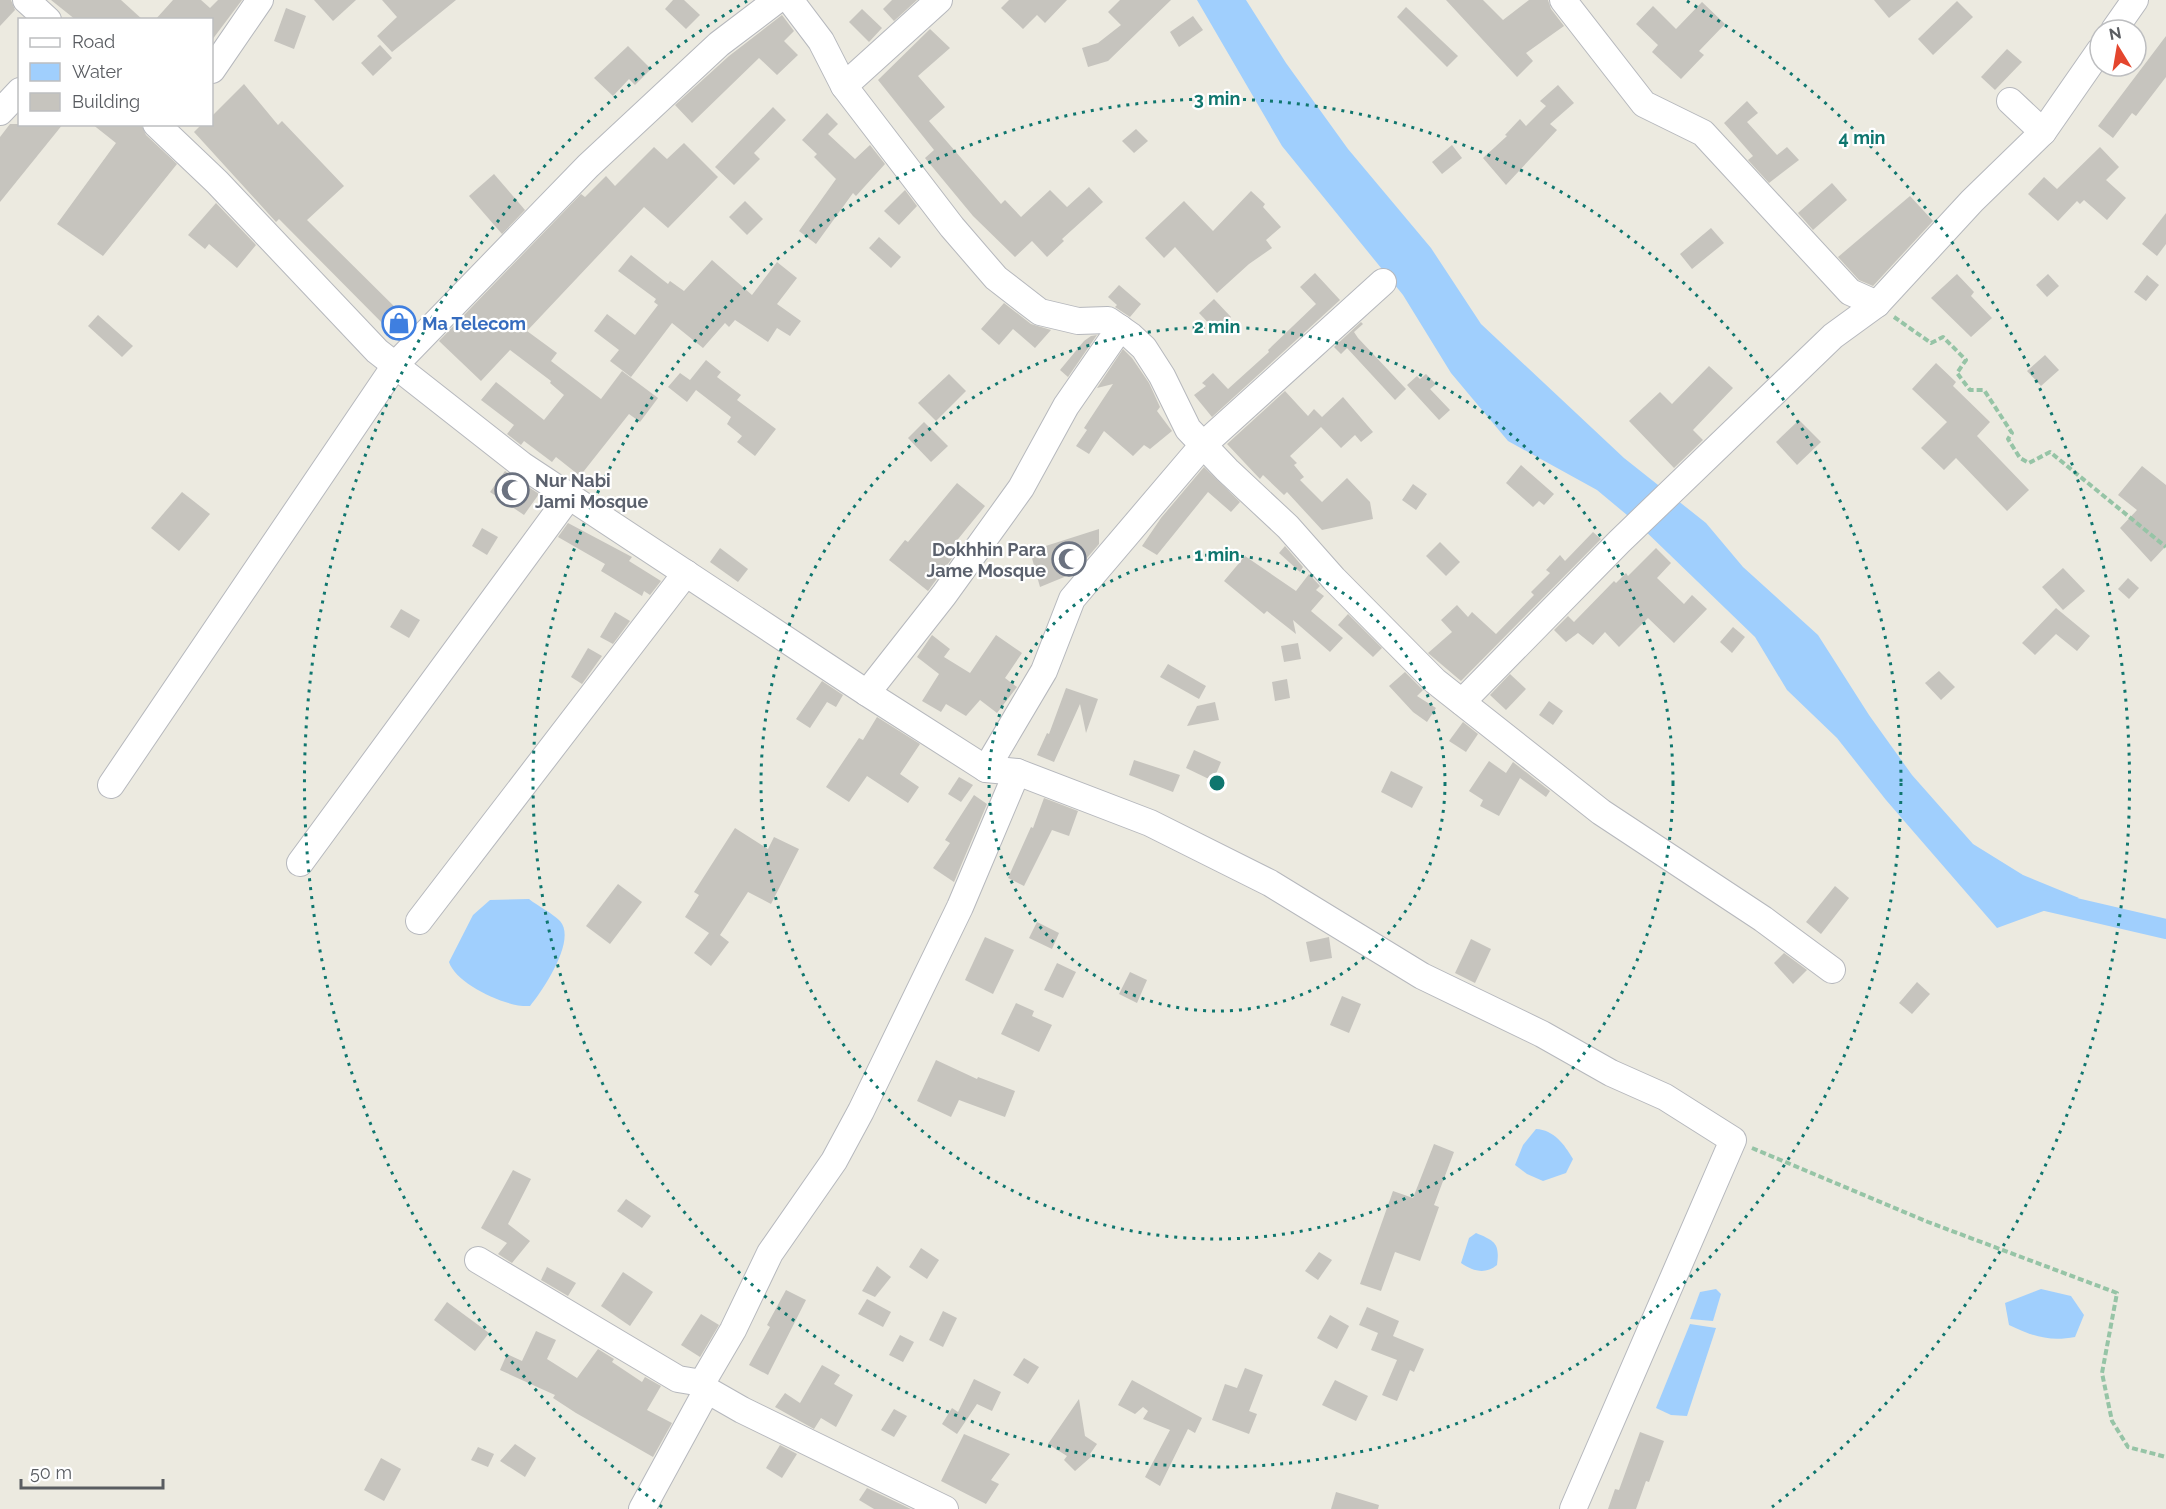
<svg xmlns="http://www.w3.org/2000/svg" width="2166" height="1509" font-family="Raleway,sans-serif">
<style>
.water{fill:#a0cffd}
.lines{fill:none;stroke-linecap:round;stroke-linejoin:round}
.canal{stroke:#a0cffd;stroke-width:20}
.building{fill:#c6c4be}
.minor-casing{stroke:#b6b8bd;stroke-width:28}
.path{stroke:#96c4a6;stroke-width:4;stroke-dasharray:6 3;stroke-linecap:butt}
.minor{stroke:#fff;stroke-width:26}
.ring{fill:none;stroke:#0f766e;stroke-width:3;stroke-dasharray:3 6}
.labels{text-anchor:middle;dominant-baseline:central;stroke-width:4.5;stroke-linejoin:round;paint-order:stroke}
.shop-label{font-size:18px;font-weight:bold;fill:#366cbe;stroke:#fff;text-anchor:start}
.worship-label{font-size:18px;font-weight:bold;fill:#5b616d;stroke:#fff;text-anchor:start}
.centre{fill:#0f766e;stroke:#fff;stroke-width:3}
.ring-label{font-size:18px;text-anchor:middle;font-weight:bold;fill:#0f766e;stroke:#fff;stroke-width:4.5;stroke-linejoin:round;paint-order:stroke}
</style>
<rect width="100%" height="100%" fill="#eceae0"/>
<g class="water">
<polygon points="1197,0 1246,0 1286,63 1348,149 1431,248 1481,324 1624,458 1706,523 1743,567 1818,635 1869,715 1912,775 1973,844 2023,875 2079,898 1997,928 1886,800 1837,738 1787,690 1755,637 1639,525 1597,490 1508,441 1451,373 1403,295 1282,146"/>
<path d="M529 899C538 906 552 913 560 921 577 940 543 990 530 1006 507 1008 456 984 449 962L473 915 490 900Z"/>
<path d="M1536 1129C1554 1130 1564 1144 1573 1159L1566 1173 1543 1181 1527 1174 1515 1165 1523 1145Z"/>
<path d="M1476 1233C1495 1241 1500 1243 1497 1265 1485 1275 1473 1271 1461 1263L1469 1238Z"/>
<polygon points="1716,1289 1721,1294 1713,1321 1690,1319 1700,1292"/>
<path d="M2041 1289 2071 1296 2084 1315 2075 1337C2049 1342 2032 1336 2009 1325L2005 1303Z"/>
<polygon points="1690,1324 1716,1328 1687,1416 1671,1415 1656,1408"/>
</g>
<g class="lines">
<polyline class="canal" points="2037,899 2166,929"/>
</g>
<g class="building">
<polygon points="0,0 11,0 15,10 0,26"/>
<polygon points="51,0 121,0 143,20 76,20"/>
<polygon points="173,0 201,0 210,8 218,0 242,0 212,40 212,20 155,20"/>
<polygon points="314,0 356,0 333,21"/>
<polygon points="382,0 456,0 392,52 377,36 397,17"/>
<polygon points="673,0 684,0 700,15 686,29 665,9"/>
<polygon points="892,0 917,0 894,21 883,9"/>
<polygon points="1009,0 1067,0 1045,23 1037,15 1023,29 1001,8"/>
<polygon points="1120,0 1171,0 1108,61 1088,67 1082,48 1098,43 1121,25 1108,12"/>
<polygon points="1446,0 1483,0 1503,20 1529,0 1548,0 1551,9 1564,26 1526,53 1533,61 1517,77"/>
<polygon points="1874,0 1911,0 1889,18"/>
<polygon points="1957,1 1973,17 1933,55 1918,39"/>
<polygon points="1702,2 1725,24 1699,51 1704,55 1681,79 1652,52 1658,45 1636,24 1653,6 1676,29"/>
<polygon points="1406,7 1458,56 1447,67 1397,17"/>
<polygon points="286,8 306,16 294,49 274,41"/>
<polygon points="862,9 882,28 869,42 849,22"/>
<polygon points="782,15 794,31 784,41 798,55 777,75 759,58 692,123 675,105 729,56"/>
<polygon points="1193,16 1203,30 1179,47 1170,32"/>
<polygon points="930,29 950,48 918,76 945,107 929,121 1001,204 1005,200 1021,217 1050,190 1067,207 1089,187 1103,202 1062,239 1064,241 1047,257 1032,241 1015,257 973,216 925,158 934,150 878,80"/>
<polygon points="2166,36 2166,77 2136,116 2132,113 2113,138 2098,126"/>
<polygon points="380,45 392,58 373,76 361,63"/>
<polygon points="628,46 651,69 635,85 629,79 613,96 594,78"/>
<polygon points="2007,49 2022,62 1995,90 1981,77"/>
<polygon points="244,84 278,125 282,121 344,186 307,220 413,325 399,340 279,219 276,222 194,132 202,124 212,124 212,116"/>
<polygon points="1558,85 1574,103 1550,124 1557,130 1506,185 1483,158 1507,136 1505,135 1520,119 1526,126 1546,106 1540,101"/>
<polygon points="1747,101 1758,113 1747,122 1777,155 1787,147 1799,160 1769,183 1748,160 1753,156 1724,123"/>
<polygon points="773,107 786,120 754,153 760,159 734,185 715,167"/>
<polygon points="827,113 838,124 828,134 855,159 870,145 885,164 856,196 853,193 816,244 799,231 836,179 814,157 817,154 802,140"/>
<polygon points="10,124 63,124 0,202 0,137"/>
<polygon points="92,124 141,124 146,135 177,164 103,256 57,224 116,143"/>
<polygon points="1136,129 1148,141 1134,153 1122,141"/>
<polygon points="684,143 718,177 668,228 644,207 527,331 557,353 551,361 601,399 622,371 658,398 640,422 629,414 580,476 556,457 552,462 524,441 521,445 507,434 514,425 481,400 496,382 544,420 564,395 550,383 551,381 510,350 481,381 439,341 581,194 585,197 606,176 615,186 654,147 667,159"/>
<polygon points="1452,145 1462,158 1442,174 1432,162"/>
<polygon points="2100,147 2119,167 2106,180 2126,198 2107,220 2084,200 2080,204 2077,201 2058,221 2028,194 2044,177 2057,189"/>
<polygon points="494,174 525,210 502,234 469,196"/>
<polygon points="1832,183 1847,200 1813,230 1798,213"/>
<polygon points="905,190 917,206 899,225 884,211"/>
<polygon points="1251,191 1265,204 1263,207 1281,227 1266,240 1272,248 1249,264 1217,293 1175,247 1164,258 1145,238 1184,201 1213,231"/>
<polygon points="1910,196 1933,221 1873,286 1859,280 1838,257"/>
<polygon points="745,201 763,219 747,235 729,217"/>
<polygon points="216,203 256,245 237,268 209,244 205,249 188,235"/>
<polygon points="2166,213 2166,244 2157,256 2142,244"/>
<polygon points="1711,228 1724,243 1692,269 1680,254"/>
<polygon points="879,237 901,257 891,268 869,248"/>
<polygon points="631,255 668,284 670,281 684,291 712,260 752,295 777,262 797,278 777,304 801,321 790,336 777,328 768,342 735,320 729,327 725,323 703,348 672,323 631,377 610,361 619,350 594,331 607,314 635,335 658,305 654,302 656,299 618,271"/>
<polygon points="1315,273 1340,300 1212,417 1194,395 1206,386 1202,383 1213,373 1228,389 1269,352 1268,350 1316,304 1300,287"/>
<polygon points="1957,274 1974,292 1971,296 1992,318 1971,337 1931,298"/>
<polygon points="2048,274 2059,286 2047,297 2036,285"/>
<polygon points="2147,275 2159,285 2146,301 2134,292"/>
<polygon points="1119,285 1141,304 1130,317 1115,307 1117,305 1108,297"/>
<polygon points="1214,299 1231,317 1216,331 1199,313"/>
<polygon points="1004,303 1031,324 1051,330 1035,348 1013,329 999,345 981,329"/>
<polygon points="98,315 133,346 122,357 88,326"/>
<polygon points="1361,322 1363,324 1354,332 1358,338 1406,389 1395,400 1347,348 1341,354 1334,347"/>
<polygon points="1097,335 1068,377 1060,370 1084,341 1091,336"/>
<polygon points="1123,349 1132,358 1149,383 1160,407 1157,411 1172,431 1150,449 1144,445 1133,456 1104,431 1089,454 1076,446 1087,430 1084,428 1113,384 1097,388"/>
<polygon points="2045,355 2059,370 2041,386 2027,371"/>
<polygon points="706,360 721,372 717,377 741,395 737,400 776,429 755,456 737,442 742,436 727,424 731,417 696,390 687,402 668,387 680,373 690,380"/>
<polygon points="1936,363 1956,382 1953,386 1990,422 1977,436 2029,490 2007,511 1956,458 1944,470 1921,448 1947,422 1912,389"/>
<polygon points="1709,366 1733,388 1693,430 1703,440 1674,468 1629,421 1660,392 1672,404"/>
<polygon points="949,374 966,391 936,421 918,403"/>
<polygon points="1426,374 1436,384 1430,389 1450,410 1439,420 1407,385 1417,376 1420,379"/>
<polygon points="1285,391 1308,416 1314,409 1322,417 1343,397 1373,432 1361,442 1355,435 1341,448 1321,427 1290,456 1297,463 1294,465 1304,477 1300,480 1322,502 1347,478 1370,502 1373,519 1322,530 1287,492 1284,495 1263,475 1260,479 1227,444"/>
<polygon points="1799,420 1821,442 1797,465 1776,442"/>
<polygon points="924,422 948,446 931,462 908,438"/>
<polygon points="1521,465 1554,494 1544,505 1539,501 1533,507 1506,483"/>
<polygon points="2142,466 2166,485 2166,546 2151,562 2120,528 2137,510 2118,495"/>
<polygon points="1204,467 1240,502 1231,512 1208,492 1157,555 1142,546 1161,518"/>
<polygon points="505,471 539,494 524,515 490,492"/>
<polygon points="957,483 985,506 950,549 956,553 928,591 889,560 905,540 908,542"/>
<polygon points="1413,484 1427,494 1416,510 1402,500"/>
<polygon points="182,492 210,514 179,551 151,528"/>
<polygon points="568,523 632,557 629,561 661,581 650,595 644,591 642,596 601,571 605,564 558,537"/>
<polygon points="482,528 498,537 487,555 472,546"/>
<polygon points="1099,529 1099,544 1074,573 1040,587 1030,551"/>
<polygon points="1593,532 1601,539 1461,681 1428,653 1452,632 1441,620 1457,605 1468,617 1472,612 1496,634 1534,595 1531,592 1550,573 1546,570 1560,555 1565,561"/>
<polygon points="1440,542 1460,562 1446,576 1426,556"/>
<polygon points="1285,546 1303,567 1300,572 1279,553"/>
<polygon points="720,548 748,569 738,582 710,562"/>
<polygon points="1656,548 1671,563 1657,578 1684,604 1692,595 1707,609 1674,643 1648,618 1619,647 1605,632 1593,645 1578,633 1566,642 1554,630 1568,616 1574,622 1614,581 1616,583 1626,573 1628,576"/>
<polygon points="1245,556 1296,591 1309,574 1320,586 1316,590 1324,596 1311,611 1343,638 1330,652 1293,620 1296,634 1267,611 1264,614 1224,581"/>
<polygon points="2063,568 2085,591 2063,610 2042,587"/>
<polygon points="2128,578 2139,588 2129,599 2118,589"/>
<polygon points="2056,608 2090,636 2077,651 2056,634 2035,655 2022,643"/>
<polygon points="401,609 420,620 409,638 390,627"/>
<polygon points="615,612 630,621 613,644 600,637"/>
<polygon points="1348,614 1382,648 1373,657 1338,625"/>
<polygon points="1733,627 1745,637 1732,653 1720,642"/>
<polygon points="932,635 950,649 944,657 970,673 996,635 1022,653 1005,678 1017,687 997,713 980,700 966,716 946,704 941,712 922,701 939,674 917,657"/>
<polygon points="1298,643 1301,659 1284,662 1281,646"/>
<polygon points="588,648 602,656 582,684 571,677"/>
<polygon points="1168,664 1206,686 1199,699 1160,677"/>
<polygon points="1939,671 1955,687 1941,700 1925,683"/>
<polygon points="1405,672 1423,690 1417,696 1436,708 1427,722 1413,712 1389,686"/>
<polygon points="1510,674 1526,689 1506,710 1490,695"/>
<polygon points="1287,679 1290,698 1275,701 1272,682"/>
<polygon points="822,681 843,695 836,707 827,702 810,728 796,719"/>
<polygon points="1066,688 1098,699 1086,733 1080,704 1054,762 1037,755 1047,733 1049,734"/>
<polygon points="1549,701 1563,711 1553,725 1539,715"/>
<polygon points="1215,702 1219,720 1187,726 1197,706"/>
<polygon points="877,717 920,744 900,774 919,787 908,803 867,776 849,802 826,787 859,738 863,740"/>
<polygon points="1463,722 1478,734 1466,752 1449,741"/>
<polygon points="1194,750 1221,762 1213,781 1186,768"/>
<polygon points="1134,760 1180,775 1173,792 1129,775"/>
<polygon points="1489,761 1506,773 1513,762 1550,791 1546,797 1520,778 1499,816 1480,806 1483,800 1469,791"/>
<polygon points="1391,771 1423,787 1412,808 1381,792"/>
<polygon points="959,777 973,785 961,802 948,794"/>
<polygon points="974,795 987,804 954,882 933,868 950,843 945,840"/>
<polygon points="1044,798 1078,811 1069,836 1052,830 1024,886 1008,878 1031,827 1033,828"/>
<polygon points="735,828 768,849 774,837 799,849 771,904 748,892 720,935 729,942 711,966 694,953 709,933 685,917 699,895 694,892"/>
<polygon points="618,884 642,902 610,944 586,926"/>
<polygon points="1835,886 1849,898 1821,934 1806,922"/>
<polygon points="1037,922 1059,933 1052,949 1029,938"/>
<polygon points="985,937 1014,950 993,994 965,980"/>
<polygon points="1329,937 1332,958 1310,962 1306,942"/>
<polygon points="1471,939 1491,949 1475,983 1455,973"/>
<polygon points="1784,953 1807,970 1793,984 1774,963"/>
<polygon points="1057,963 1076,972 1063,998 1044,990"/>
<polygon points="1130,972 1147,980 1137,1003 1119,994"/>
<polygon points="1917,982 1930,994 1912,1014 1899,1003"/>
<polygon points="1342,996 1361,1004 1349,1033 1330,1025"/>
<polygon points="1016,1003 1034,1011 1032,1016 1052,1025 1039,1052 1001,1034"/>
<polygon points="936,1060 977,1079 978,1077 1015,1091 1005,1117 959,1100 951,1117 917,1101"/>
<polygon points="1434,1144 1454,1152 1434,1205 1439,1207 1420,1261 1395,1252 1381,1291 1360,1284 1393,1191 1413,1198"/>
<polygon points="513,1170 531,1179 508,1224 530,1241 512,1263 498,1254 507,1243 481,1228"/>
<polygon points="626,1199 651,1216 642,1228 617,1211"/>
<polygon points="921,1248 939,1260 927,1279 909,1267"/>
<polygon points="1319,1252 1332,1260 1318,1280 1305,1271"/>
<polygon points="877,1266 891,1277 875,1297 862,1291"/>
<polygon points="547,1267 576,1283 568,1296 541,1280"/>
<polygon points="623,1272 653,1292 630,1326 601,1306"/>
<polygon points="786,1290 806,1300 768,1375 749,1365 770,1327 767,1325"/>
<polygon points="867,1299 891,1312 883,1327 858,1314"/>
<polygon points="447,1302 489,1333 475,1351 434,1320"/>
<polygon points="1367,1307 1399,1321 1393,1336 1424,1349 1414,1372 1410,1370 1397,1401 1382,1395 1397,1360 1371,1350 1378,1333 1359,1325"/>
<polygon points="943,1311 957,1318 943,1347 929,1340"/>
<polygon points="701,1314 719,1325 700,1357 681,1345"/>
<polygon points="1330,1315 1349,1326 1337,1349 1317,1338"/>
<polygon points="536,1331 556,1340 547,1359 577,1378 598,1349 614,1359 612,1362 642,1382 645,1377 661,1386 647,1410 672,1423 653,1457 576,1413 553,1398 555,1395 500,1370 507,1354 522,1361"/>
<polygon points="900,1335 914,1342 903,1362 889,1355"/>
<polygon points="1024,1358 1039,1367 1028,1384 1013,1375"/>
<polygon points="822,1365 840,1375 834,1384 853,1395 836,1427 821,1418 814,1429 775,1407 785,1393 800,1403"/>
<polygon points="1245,1368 1263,1375 1249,1411 1257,1414 1249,1434 1212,1420 1225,1384 1237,1388"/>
<polygon points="974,1379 1001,1392 992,1411 977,1404 957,1434 942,1424 952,1408 958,1412"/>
<polygon points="1132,1380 1202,1418 1195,1433 1188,1429 1160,1486 1145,1477 1170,1430 1143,1419 1148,1411 1143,1407 1135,1414 1118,1405"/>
<polygon points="1335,1380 1368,1396 1356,1421 1322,1405"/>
<polygon points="1079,1399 1085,1436 1097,1444 1090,1454 1092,1456 1075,1471 1064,1460 1067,1456 1048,1444"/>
<polygon points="894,1409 907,1416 894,1437 881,1430"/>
<polygon points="1640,1432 1664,1441 1649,1482 1646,1481 1636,1509 1608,1509 1615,1489 1619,1490"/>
<polygon points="964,1434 1010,1454 991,1480 999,1484 986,1504 941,1481"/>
<polygon points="515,1444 536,1458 525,1477 500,1461"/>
<polygon points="780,1445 797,1454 782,1478 766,1468"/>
<polygon points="478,1447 494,1454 488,1467 471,1460"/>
<polygon points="381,1458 401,1469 384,1501 364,1490"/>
<polygon points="867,1488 911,1509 874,1509 859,1500"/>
<polygon points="1336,1492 1379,1505 1378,1509 1331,1509"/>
</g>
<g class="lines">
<defs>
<g id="minor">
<polyline points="26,0 48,20"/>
<polyline points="790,0 821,41 844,86 952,227 996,278 1040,312 1078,321 1108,320 1131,336 1144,348 1162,376 1188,429 1227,470 1288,527 1334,579 1435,681 1601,812 1763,919 1832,970"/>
<polyline points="1563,0 1644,104 1703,133 1850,292 1877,304"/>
<polyline points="2114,30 2135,0"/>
<polyline points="212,70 260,0"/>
<polyline points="844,86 939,0"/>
<polyline points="2010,101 2043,132"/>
<polyline points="0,112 20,91"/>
<polyline points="156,124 217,182 377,351 522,465 867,693 986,769 1017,772 1150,823 1270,883 1422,976 1542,1034 1611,1073 1665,1097 1733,1140 1573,1509"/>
<polyline points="867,693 944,595 1021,488 1066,406 1120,328"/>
<polyline points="1462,702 1619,542 1833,336 1877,304 1972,201 2043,132 2100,50"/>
<polyline points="986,769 1044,671 1072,599 1203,445 1383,282"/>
<polyline points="111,785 396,364 588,166 719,44 777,0"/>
<polyline points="300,863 570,495"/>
<polyline points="419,921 686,573"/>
<polyline points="478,1260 678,1379 702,1383"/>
<polyline points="642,1509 707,1390"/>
<polyline points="945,1509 742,1410 707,1390 702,1383 733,1330 770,1253 834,1161 861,1111 960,907 1017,772"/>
</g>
</defs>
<use href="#minor" class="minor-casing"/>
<g class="path">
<polyline points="1894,317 1931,343 1943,337 1966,360 1957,373 1970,390 1984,390 2012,433 2008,439 2020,458 2029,463 2050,452 2166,547"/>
<polyline points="1752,1148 1928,1222 2117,1293 2102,1373 2112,1421 2128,1447 2166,1457"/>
</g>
<use href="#minor" class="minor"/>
</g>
<g class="ring">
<circle cx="1217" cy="783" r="228"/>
<circle cx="1217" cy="783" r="456"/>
<circle cx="1217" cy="783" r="684"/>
<path d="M662 1507A912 912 0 0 1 747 1M1687 1A912 912 0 0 1 1772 1507"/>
</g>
<defs>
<symbol id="shop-ring" viewBox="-11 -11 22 22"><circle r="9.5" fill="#fff" stroke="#3f7fe0" stroke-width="1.5"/><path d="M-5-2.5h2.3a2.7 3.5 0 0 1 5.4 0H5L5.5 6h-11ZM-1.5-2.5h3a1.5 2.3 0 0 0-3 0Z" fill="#3f7fe0"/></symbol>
<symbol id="mosque-ring" viewBox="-11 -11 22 22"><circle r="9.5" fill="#fff" stroke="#6b7280" stroke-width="1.5"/><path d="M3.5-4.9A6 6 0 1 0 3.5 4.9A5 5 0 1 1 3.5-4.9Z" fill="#6b7280"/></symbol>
</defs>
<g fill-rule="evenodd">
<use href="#shop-ring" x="380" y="304" width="38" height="38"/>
<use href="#mosque-ring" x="493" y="471" width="38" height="38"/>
<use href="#mosque-ring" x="1050" y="540" width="38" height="38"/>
</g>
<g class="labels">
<g class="shop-label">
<text x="422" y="323">Ma Telecom</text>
</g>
<g class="worship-label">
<text x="535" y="480">Nur Nabi<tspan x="535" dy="21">Jami Mosque</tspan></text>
<text x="1046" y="549" text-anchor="end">Dokhhin Para<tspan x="1046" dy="21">Jame Mosque</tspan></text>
</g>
</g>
<circle cx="1217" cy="783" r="9" class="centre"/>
<g class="ring-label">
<text x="1217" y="105">3 min</text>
<text x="1862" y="144">4 min</text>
<text x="1217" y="333">2 min</text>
<text x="1217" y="561">1 min</text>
</g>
<rect x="18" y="18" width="195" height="108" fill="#ffffff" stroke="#bdbec0" stroke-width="1.5"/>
<rect x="30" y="38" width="30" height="9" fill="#ffffff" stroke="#bdbec0" stroke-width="1.5"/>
<text x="72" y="48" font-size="18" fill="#595c61">Road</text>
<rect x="30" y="63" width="30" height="18" fill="#a0cffd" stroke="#bdbec0" stroke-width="1.5"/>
<text x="72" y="78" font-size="18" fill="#595c61">Water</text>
<rect x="30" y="93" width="30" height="18" fill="#c6c4be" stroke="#bdbec0" stroke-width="1.5"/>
<text x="72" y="108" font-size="18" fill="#595c61">Building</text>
<g transform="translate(2118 48) rotate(349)"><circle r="28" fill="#ffffff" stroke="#bdbec0" stroke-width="1.5"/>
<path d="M0-4.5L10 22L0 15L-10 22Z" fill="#e4462e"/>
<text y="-9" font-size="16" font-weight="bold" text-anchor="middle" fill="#595c61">N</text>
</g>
<path d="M21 1479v9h142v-9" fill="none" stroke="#595c61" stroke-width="3"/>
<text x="30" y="1479" font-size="18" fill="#595c61" stroke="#ffffff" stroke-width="4.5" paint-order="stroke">50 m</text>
</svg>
